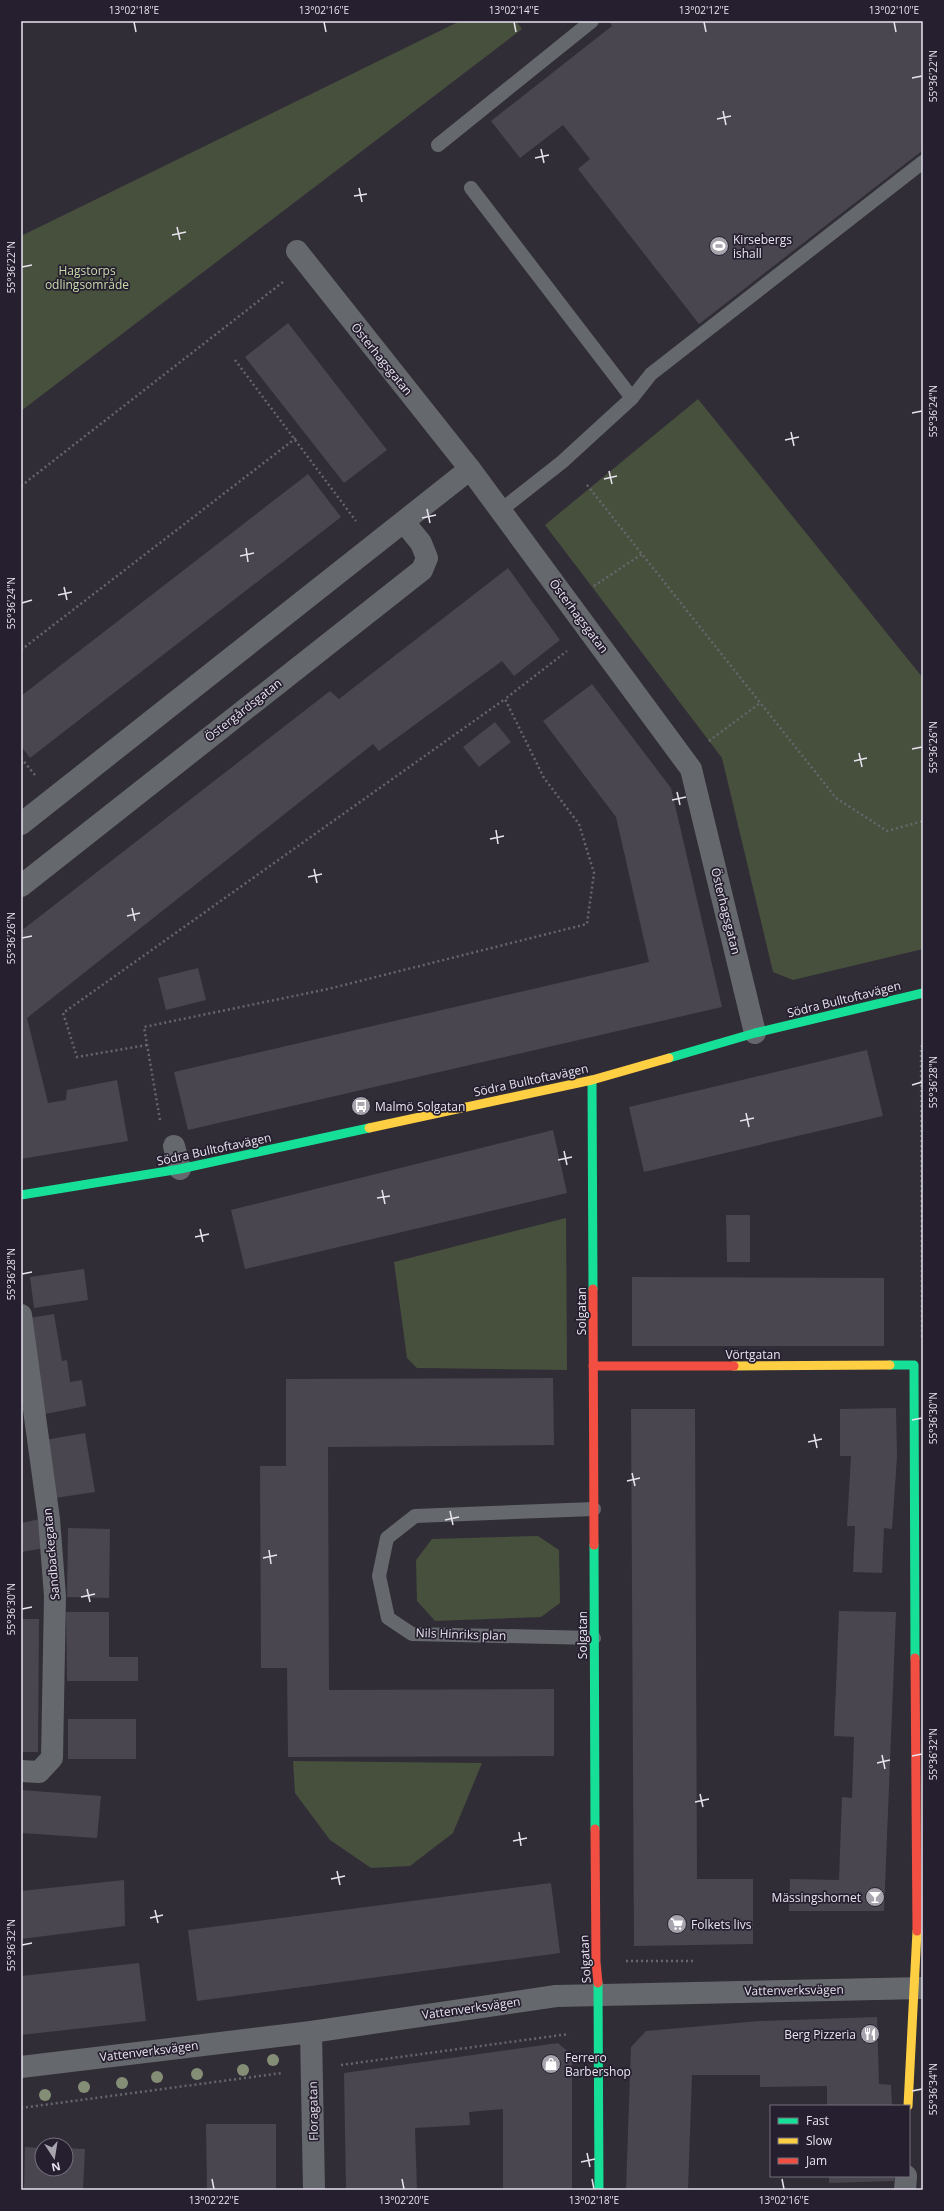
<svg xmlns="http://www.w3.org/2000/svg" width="944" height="2211" font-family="'Open Sans',sans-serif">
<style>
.green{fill:#474f3d}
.building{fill:#49464f}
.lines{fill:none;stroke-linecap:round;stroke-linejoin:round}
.path{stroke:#66676b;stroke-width:2.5;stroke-dasharray:2 3;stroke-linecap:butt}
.lane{stroke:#65686c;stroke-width:14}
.street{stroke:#65686c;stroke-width:22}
.fast{stroke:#16e098;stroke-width:9}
.slow{stroke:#ffcf43;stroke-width:9}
.jam{stroke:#f24e42;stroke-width:9}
.tree{fill:#848e76}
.ticks{fill:none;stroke:#e8e4ef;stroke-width:1.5}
.labels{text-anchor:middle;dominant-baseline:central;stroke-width:3.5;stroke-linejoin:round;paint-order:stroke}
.poi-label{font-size:12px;fill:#e8e4ef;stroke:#261f2f;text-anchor:start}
.park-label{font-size:12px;fill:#c8ddaa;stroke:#261f2f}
.street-label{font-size:12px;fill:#e8e4ef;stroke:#261f2f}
.neatline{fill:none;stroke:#e8e4ef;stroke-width:1.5}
.ticks-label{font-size:10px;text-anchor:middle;fill:#e8e4ef}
</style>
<rect width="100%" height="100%" fill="#302d36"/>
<g class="green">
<polygon points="460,21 516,21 522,29 21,411 21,236"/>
<polygon points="698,399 923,678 923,949 793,980 773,972 722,758 545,525"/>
<polygon points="566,1218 567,1370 417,1368 407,1358 394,1262"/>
<polygon points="538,1536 559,1550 560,1603 541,1617 435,1621 417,1601 416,1560 432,1539"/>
<polygon points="293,1761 482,1763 453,1833 410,1866 371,1868 330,1840 295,1793"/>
</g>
<g class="building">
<polygon points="609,21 923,21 923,150 699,324 578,169 590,159 563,125 520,158 491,121 612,26"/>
<polygon points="288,323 387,450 344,483 245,357"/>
<polygon points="308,474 341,517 30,758 21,746 21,696"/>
<polygon points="508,568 560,640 514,676 502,661 379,751 373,744 27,1018 48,1103 66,1100 67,1090 117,1080 128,1141 21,1159 21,931 330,691 339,699"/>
<polygon points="592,684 671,788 722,1007 188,1130 174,1072 649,962 616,817 543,721"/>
<polygon points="495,722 511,742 479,767 463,747"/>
<polygon points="198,968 206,1000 166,1010 158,978"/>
<polygon points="867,1050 883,1116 644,1172 629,1107"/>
<polygon points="553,1130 567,1193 245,1269 231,1210"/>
<polygon points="726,1215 750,1215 750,1262 727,1262"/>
<polygon points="84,1269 88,1300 34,1308 30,1277"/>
<polygon points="632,1277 884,1278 884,1346 632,1346"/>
<polygon points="54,1314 62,1361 67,1360 70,1382 82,1380 86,1406 45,1414 29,1318"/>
<polygon points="553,1378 554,1445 328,1447 329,1690 554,1689 554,1756 288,1757 287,1668 261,1668 260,1466 286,1466 286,1379"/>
<polygon points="896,1408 897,1457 892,1529 884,1528 882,1573 853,1572 855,1526 847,1526 851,1456 840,1456 840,1409"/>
<polygon points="631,1409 695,1409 697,1879 753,1879 753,1944 634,1946"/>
<polygon points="85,1433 95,1492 55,1498 45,1440"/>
<polygon points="40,1519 45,1548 21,1552 21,1523"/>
<polygon points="68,1528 110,1529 109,1598 67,1597"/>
<polygon points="839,1611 896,1612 884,1911 789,1911 790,1879 839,1880 842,1797 852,1798 854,1737 834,1736"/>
<polygon points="66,1612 109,1612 109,1657 138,1657 138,1681 67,1681"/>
<polygon points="21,1619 39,1619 38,1752 21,1752"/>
<rect x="68" y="1719" width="68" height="40"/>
<polygon points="21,1790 101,1796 97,1838 21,1833"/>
<polygon points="124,1880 125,1926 21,1939 21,1891"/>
<polygon points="551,1883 560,1953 197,2001 188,1930"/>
<polygon points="139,1963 146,2021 21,2035 21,1976"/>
<polygon points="877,2017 879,2084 891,2085 892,2106 827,2106 827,2086 760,2087 760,2075 692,2075 688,2190 626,2190 631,2047 646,2031 759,2021"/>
<polygon points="558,2043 572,2055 572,2190 503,2190 503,2109 469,2112 470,2125 415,2128 417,2190 346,2190 344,2073"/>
<polygon points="206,2124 276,2124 276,2190 207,2190"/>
<polygon points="25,2147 42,2148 42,2169 66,2169 66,2148 85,2149 83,2190 24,2190"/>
<polygon points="829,2176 894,2176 894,2181 829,2183"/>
</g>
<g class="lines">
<g class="path">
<polyline points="235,360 356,521"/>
<polyline points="587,485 836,798 887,831 923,821"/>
<polyline points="21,486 283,282"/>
<polyline points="594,586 642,554"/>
<polyline points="21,650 296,438"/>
<polyline points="709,741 760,703"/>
<polyline points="21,758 35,775"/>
<polyline points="147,1045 77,1057 63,1013 505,699"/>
<polyline points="160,1120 144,1027 328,989 587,924 594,873 579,824 544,778 505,699 567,651"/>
<polyline points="922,1337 921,1048 923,1043"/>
<polyline points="626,1961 695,1961"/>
<polyline points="341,2065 569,2034"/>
<polyline points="21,2108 282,2073"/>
</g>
<g class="lane">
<polyline points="438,145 592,21"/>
<polyline points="471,188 632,398 562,462 501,510"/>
<polyline points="632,398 651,374 923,162"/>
<polyline points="594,1509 415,1516 387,1538 379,1576 388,1618 412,1634 594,1638"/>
</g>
<g class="street">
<polyline points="297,251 470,469 691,769 755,1033"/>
<polyline points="21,824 470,469"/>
<polyline points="21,886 422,570 427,558 421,543 404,522"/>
<polyline points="174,1146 180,1169"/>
<polyline points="21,1771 39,1772 52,1758 55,1596 49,1519 21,1315"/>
<polyline points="311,2032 314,2190"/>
<polyline points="21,2067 311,2032 556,1996 923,1988"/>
<polyline points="905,2190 906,2176"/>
</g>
<g class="fast">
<polyline points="669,1058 755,1033 923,993"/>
<polyline points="592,1080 593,1289"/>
<polyline points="21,1195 180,1169 369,1128"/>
<polyline points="890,1365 914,1365 915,1658"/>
<polyline points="594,1545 595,1829"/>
<polyline points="598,1983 599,2190"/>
</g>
<g class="slow">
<polyline points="369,1128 592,1080 669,1058"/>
<polyline points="734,1366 890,1365"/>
<polyline points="908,2106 917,1931"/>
</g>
<g class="jam">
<polyline points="593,1289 594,1545"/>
<polyline points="593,1366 734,1366"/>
<polyline points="915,1658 917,1931"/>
<polyline points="595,1829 596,1962 598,1983"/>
</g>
</g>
<g class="tree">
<circle cx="273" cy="2060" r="6"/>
<circle cx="243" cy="2070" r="6"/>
<circle cx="197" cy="2074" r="6"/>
<circle cx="157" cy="2077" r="6"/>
<circle cx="122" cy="2083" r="6"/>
<circle cx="84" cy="2087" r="6"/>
<circle cx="45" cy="2095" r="6"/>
</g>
<path class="ticks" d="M134 22 136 32M324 22 326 32M514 22 516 32M704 22 706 32M894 22 896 32M912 78 922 76M723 111 726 125M717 119 731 116M541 149 544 163M535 158 549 155M359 188 362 202M354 196 367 194M177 227 180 240M172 235 186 232M22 267 32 265M912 413 922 411M791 432 794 446M785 440 799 437M609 471 612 484M604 479 617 476M427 509 430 523M422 518 436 515M246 548 248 562M240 556 254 553M64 587 67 600M58 595 72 592M22 603 32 600M912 749 922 747M859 753 862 767M854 761 867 758M677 792 680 805M672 800 686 797M496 830 498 844M490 839 504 836M314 869 317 883M308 877 322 874M132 908 135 921M127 916 140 913M22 938 32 936M912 1085 922 1082M746 1113 749 1127M740 1121 754 1118M564 1151 567 1165M558 1160 572 1157M382 1190 385 1204M377 1198 390 1196M200 1229 203 1242M195 1237 209 1234M22 1274 32 1272M912 1420 922 1418M814 1434 817 1448M808 1442 822 1439M632 1473 635 1486M627 1481 640 1478M450 1511 453 1525M445 1520 459 1517M269 1550 271 1564M263 1558 277 1555M87 1589 90 1602M81 1597 95 1594M22 1609 32 1607M882 1755 885 1769M912 1756 922 1754M877 1763 890 1760M700 1794 703 1807M695 1802 709 1799M519 1832 521 1846M513 1841 527 1838M337 1871 340 1885M331 1879 345 1876M155 1910 158 1923M150 1918 163 1915M22 1945 32 1943M912 2091 922 2089M587 2153 590 2167M581 2162 595 2159M212 2179 214 2189M402 2179 404 2189M592 2179 594 2189M782 2179 784 2189"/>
<defs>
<symbol id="stadium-disc" viewBox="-11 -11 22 22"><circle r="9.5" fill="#a8a4ae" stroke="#261f2f"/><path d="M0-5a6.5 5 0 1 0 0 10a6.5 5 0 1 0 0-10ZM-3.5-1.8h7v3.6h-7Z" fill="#fff"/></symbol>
<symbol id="bus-disc" viewBox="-11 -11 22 22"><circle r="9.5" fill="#a8a4ae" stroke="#261f2f"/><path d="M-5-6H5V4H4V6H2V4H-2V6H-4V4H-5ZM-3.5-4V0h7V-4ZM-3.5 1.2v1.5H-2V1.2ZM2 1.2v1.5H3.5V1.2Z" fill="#fff"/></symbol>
<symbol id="bar-disc" viewBox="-11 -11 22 22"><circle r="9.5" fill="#a8a4ae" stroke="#261f2f"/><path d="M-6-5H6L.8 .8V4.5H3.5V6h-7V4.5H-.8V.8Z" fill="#fff"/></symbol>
<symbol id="supermarket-disc" viewBox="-11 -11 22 22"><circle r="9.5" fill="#a8a4ae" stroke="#261f2f"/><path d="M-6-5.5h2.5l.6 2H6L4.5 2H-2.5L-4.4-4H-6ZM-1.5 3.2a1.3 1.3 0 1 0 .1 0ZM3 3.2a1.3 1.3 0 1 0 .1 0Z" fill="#fff"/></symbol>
<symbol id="restaurant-disc" viewBox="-11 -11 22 22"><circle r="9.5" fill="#a8a4ae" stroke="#261f2f"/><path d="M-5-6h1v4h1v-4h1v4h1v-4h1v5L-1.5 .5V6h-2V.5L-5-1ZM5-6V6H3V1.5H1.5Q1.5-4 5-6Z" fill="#fff"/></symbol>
<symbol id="shop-disc" viewBox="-11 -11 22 22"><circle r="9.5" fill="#a8a4ae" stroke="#261f2f"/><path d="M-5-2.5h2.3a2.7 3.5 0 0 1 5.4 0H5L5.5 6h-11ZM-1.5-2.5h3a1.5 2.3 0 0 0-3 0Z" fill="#fff"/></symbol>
</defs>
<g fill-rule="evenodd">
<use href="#stadium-disc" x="708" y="235" width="22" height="22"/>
<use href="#bus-disc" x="350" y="1095" width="22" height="22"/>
<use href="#bar-disc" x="864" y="1886" width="22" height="22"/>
<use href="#supermarket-disc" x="666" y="1913" width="22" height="22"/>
<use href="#restaurant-disc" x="859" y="2023" width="22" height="22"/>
<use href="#shop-disc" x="540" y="2053" width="22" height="22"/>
</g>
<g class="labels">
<g class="poi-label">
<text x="733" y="239">Kirsebergs<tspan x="733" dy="14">ishall</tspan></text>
<text x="375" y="1106">Malmö Solgatan</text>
<text x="861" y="1897" text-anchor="end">Mässingshornet</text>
<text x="691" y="1924">Folkets livs</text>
<text x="856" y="2034" text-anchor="end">Berg Pizzeria</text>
<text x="565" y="2057">Ferrero<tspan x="565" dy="14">Barbershop</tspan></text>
</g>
<g class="park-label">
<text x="87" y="270">Hagstorps<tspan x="87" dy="14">odlingsområde</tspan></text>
</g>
<g class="street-label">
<text transform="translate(382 359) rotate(51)">Österhagsgatan</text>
<text transform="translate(579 616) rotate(53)">Österhagsgatan</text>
<text transform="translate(243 710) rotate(-38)">Östergårdsgatan</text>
<text transform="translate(726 911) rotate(76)">Österhagsgatan</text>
<text transform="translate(844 999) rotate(-14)">Södra Bulltoftavägen</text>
<text transform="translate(531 1080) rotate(-12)">Södra Bulltoftavägen</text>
<text transform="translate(214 1149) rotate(-12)">Södra Bulltoftavägen</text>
<text transform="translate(581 1311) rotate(-90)">Solgatan</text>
<text x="753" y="1354">Vörtgatan</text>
<text transform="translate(51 1554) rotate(-95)">Sandbackegatan</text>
<text transform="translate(461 1634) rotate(2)">Nils Hinriks plan</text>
<text transform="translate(582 1635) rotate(-90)">Solgatan</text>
<text transform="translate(585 1959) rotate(-93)">Solgatan</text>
<text transform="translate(794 1990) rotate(-1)">Vattenverksvägen</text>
<text transform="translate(471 2008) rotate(-8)">Vattenverksvägen</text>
<text transform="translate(149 2051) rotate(-7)">Vattenverksvägen</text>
<text transform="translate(313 2111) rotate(-91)">Floragatan</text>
</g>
</g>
<rect width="944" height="2211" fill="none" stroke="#261f2f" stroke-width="44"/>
<rect x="770" y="2105" width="140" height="72" fill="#261f2f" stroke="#746e7c"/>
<rect x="778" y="2118" width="20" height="6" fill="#16e098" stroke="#746e7c"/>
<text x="806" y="2125" font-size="12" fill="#e8e4ef">Fast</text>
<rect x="778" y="2138" width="20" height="6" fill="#ffcf43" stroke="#746e7c"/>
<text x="806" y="2145" font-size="12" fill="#e8e4ef">Slow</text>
<rect x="778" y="2158" width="20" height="6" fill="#f24e42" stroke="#746e7c"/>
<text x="806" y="2165" font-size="12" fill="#e8e4ef">Jam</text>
<g transform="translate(54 2157) rotate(168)"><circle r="19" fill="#261f2f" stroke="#746e7c"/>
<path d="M0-3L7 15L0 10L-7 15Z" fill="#a8a4ae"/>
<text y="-6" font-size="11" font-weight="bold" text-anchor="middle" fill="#e8e4ef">N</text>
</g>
<rect x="22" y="22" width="900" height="2167" class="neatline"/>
<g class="ticks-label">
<text x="134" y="14">13°02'18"E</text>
<text x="324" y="14">13°02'16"E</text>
<text x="514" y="14">13°02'14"E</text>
<text x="704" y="14">13°02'12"E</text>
<text x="894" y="14">13°02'10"E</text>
<text transform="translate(933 76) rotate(-90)" y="4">55°36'22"N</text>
<text transform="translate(11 267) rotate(-90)" y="4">55°36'22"N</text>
<text transform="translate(933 411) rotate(-90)" y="4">55°36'24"N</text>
<text transform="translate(11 603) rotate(-90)" y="4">55°36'24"N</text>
<text transform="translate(933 747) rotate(-90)" y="4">55°36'26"N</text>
<text transform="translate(11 938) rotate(-90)" y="4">55°36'26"N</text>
<text transform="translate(933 1082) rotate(-90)" y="4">55°36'28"N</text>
<text transform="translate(11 1274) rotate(-90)" y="4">55°36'28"N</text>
<text transform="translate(933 1418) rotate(-90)" y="4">55°36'30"N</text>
<text transform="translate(11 1609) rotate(-90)" y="4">55°36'30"N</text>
<text transform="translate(933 1754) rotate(-90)" y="4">55°36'32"N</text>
<text transform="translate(11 1945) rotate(-90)" y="4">55°36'32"N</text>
<text transform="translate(933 2089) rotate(-90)" y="4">55°36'34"N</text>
<text x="214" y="2204">13°02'22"E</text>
<text x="404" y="2204">13°02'20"E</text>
<text x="594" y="2204">13°02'18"E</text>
<text x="784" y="2204">13°02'16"E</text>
</g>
</svg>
